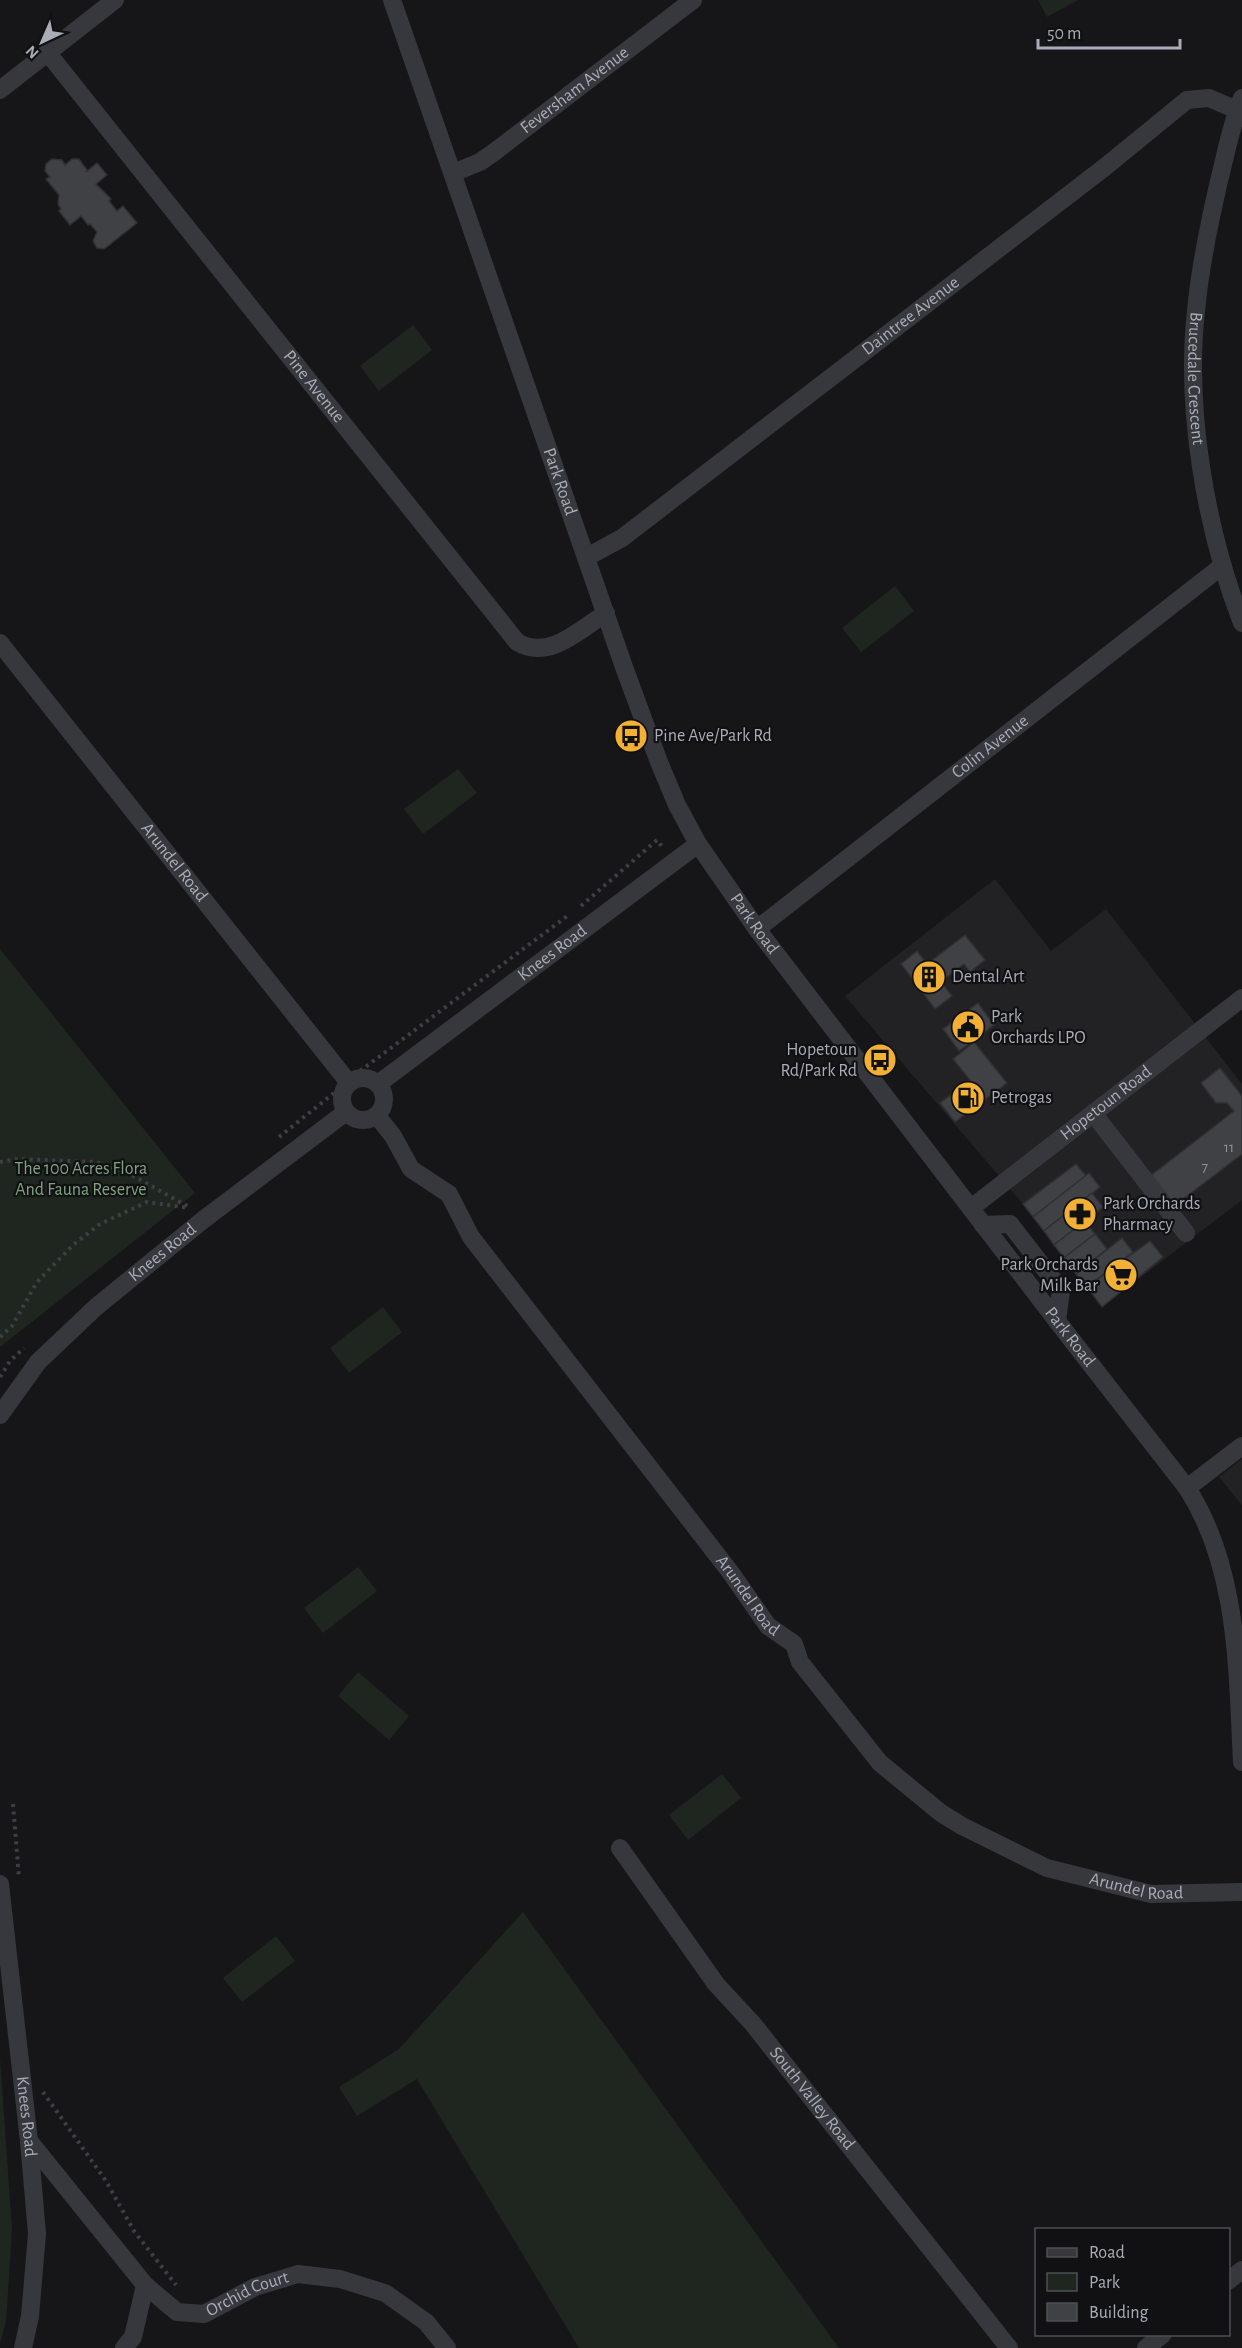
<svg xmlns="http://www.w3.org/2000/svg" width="1242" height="2348" font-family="'Alegreya Sans',sans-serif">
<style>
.built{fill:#222225}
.green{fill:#1e261f}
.building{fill:#404145;stroke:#303034;stroke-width:1.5}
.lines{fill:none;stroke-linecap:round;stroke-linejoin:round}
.path{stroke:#3d3f44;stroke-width:4;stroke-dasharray:3 4.5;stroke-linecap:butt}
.minor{stroke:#37383d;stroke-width:18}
.labels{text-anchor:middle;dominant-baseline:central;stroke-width:4.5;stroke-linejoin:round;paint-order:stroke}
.number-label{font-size:15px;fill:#8e929b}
.street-label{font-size:18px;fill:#a8adb8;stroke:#111113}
.poi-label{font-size:18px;fill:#a8adb8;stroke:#111113;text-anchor:start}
.park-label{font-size:18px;fill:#7fa381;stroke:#111113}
</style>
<rect width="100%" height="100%" fill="#161618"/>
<g class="built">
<polygon points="995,879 1051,951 1106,909 1242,1084 1242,1200 1102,1307 1023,1204 845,996"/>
<polygon points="1242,1459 1242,1505 1219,1477"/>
</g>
<g class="green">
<polygon points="1038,0 1078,0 1047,17"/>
<polygon points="413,325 432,350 379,391 360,366"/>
<polygon points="895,586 914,611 861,652 842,628"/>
<polygon points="458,769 477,793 423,834 404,809"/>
<polygon points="0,949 195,1193 0,1347"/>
<polygon points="383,1307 402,1332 349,1373 330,1348"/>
<polygon points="358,1567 377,1591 323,1633 304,1608"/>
<polygon points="358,1672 409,1716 389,1740 338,1696"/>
<polygon points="722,1774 741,1798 688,1840 669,1815"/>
<polygon points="523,1912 839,2348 579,2348 417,2079 357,2116 339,2087 399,2049"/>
<polygon points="276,1936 295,1961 242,2002 223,1978"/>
<polygon points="0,2058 12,2230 6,2322 0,2343"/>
</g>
<g class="building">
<polygon points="52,159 62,160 65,165 72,159 79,159 87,170 86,172 97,163 107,175 96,184 111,199 109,201 117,211 123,206 137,223 104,249 97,248 93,241 97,232 90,224 88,225 81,216 70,225 59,211 61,209 58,204 59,195 46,179 50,177 45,171 46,164"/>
<polygon points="965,935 985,960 970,972 964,964 941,982 952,996 935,1009 901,964 917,951 927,964"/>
<polygon points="978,1003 994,1025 959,1051 943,1029"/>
<polygon points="974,1042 1007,1083 955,1122 940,1103 970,1080 953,1059"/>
<polygon points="1220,1068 1242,1096 1242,1154 1173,1207 1149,1177 1234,1111 1227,1103 1216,1103 1201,1083"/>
<polygon points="1076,1164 1086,1176 1033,1217 1023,1204"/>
<polygon points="1089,1173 1100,1187 1044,1231 1033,1217"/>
<polygon points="1092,1193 1103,1207 1054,1245 1044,1231"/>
<polygon points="1085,1221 1095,1234 1064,1258 1054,1245"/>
<polygon points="1095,1234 1107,1249 1076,1274 1064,1258"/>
<polygon points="1122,1238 1133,1252 1087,1287 1076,1274"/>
<polygon points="1150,1241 1163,1257 1102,1307 1087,1287"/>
</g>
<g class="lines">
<g class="path">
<polyline points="581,906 657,840 664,849"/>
<polyline points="360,1071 570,914"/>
<polyline points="279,1137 334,1093"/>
<polyline points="0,1162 18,1159 96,1162 126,1172 189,1207"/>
<polyline points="0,1337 12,1326 37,1282 73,1245 100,1224 147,1202 189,1208"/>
<polyline points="0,1377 10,1361 24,1348"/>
<polyline points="13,1804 19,1878"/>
<polyline points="43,2092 106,2181 134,2231 176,2285"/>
</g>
<g class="minor">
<path id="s1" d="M392 0 624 667 659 762 677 805 698 844 757 929 1057 1321 1187 1488C1239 1569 1237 1669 1242 1762"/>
<path id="s2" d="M47 52 517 642C549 661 579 630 606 613"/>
<polyline points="0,90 115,0"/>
<path id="s3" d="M1242 98C1231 125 1226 154 1219 181 1209 224 1200 267 1196 311 1185 410 1206 530 1242 623"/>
<path id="s4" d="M453 173 480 162 493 153 693 0"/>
<path id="s5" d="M587 557 622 538 1105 167 1187 100 1209 98 1237 110"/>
<path id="s6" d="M0 643 349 1083"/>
<path id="s7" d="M757 929 1222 566"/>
<circle cx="363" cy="1099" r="21"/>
<path id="s8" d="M378 1084 698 844"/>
<polyline points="1093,1113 1186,1233"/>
<path id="s9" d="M377 1116 393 1136 411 1169 449 1194 471 1237 731 1573 768 1626 794 1644 800 1662 880 1763 941 1813 962 1826 1047 1868 1151 1894 1242 1892"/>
<path id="s10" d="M971 1208 1242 998"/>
<polyline points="983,1225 1010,1224 1061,1290 1057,1321"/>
<path id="s11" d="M0 1415 38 1362 96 1307 203 1220 346 1112"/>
<polyline points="1187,1488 1242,1446"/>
<path id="s12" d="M620 1848 716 1984 753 2024 1009 2348"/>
<path id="s13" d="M0 1884 29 2141 37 2234 30 2316 23 2348"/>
<path id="s14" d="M29 2141 145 2285 177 2312 204 2314 255 2287 298 2274 340 2279 385 2293 426 2322 447 2348"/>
<polyline points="1228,2281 1242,2270"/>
<polyline points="124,2348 133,2337 145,2285"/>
<polyline points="1146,2348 1163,2334"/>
</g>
</g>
<defs>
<symbol id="bus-disc" viewBox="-11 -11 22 22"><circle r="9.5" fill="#f2b134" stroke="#111113"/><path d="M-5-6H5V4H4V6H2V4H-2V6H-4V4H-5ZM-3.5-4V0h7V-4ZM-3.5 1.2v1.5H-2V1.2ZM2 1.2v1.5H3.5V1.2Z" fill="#111"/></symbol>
<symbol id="building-disc" viewBox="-11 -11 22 22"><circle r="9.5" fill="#f2b134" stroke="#111113"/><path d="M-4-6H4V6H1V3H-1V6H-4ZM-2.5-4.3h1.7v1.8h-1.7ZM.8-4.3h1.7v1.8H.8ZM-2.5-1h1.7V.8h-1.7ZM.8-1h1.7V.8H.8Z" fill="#111"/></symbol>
<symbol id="civic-disc" viewBox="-11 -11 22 22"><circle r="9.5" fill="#f2b134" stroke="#111113"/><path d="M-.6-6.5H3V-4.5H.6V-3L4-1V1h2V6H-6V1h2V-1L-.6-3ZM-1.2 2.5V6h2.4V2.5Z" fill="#111"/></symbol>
<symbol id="fuel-disc" viewBox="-11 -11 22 22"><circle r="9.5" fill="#f2b134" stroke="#111113"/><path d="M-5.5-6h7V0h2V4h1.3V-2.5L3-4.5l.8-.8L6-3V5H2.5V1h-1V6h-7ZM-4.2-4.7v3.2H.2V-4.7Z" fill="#111"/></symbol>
<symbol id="pharmacy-disc" viewBox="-11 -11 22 22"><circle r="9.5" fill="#f2b134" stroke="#111113"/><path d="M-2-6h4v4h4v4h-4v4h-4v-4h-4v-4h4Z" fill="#111"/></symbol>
<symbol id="supermarket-disc" viewBox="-11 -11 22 22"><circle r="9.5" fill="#f2b134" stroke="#111113"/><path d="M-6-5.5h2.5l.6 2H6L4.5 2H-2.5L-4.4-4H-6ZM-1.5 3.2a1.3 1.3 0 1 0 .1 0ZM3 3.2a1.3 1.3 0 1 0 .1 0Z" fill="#111"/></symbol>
</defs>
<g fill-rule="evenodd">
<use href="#bus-disc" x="612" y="717" width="38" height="38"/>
<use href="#building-disc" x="910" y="958" width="38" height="38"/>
<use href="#civic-disc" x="949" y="1008" width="38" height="38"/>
<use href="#bus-disc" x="861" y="1041" width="38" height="38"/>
<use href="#fuel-disc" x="949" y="1079" width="38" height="38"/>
<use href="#pharmacy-disc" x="1061" y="1195" width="38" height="38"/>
<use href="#supermarket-disc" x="1102" y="1256" width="38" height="38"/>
</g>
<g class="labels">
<g class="number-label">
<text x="1229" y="1147">11</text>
<text x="1205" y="1167">7</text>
</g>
<g class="street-label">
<text stroke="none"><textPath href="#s4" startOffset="148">Feversham Avenue</textPath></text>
<text stroke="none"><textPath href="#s5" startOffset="404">Daintree Avenue</textPath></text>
<text stroke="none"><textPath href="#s3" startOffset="286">Brucedale Crescent</textPath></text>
<text stroke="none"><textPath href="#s2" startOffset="428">Pine Avenue</textPath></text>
<text stroke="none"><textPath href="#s1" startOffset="510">Park Road</textPath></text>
<text stroke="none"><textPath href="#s7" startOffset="296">Colin Avenue</textPath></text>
<text stroke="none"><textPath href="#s6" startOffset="280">Arundel Road</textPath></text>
<text stroke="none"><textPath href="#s1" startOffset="996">Park Road</textPath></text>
<text stroke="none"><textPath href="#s8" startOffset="218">Knees Road</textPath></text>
<text stroke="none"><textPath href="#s10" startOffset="171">Hopetoun Road</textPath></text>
<text stroke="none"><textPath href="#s11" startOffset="231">Knees Road</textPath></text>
<text stroke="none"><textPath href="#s1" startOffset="1516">Park Road</textPath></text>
<text stroke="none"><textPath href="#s9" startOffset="610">Arundel Road</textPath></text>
<text stroke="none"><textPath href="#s9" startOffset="1116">Arundel Road</textPath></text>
<text stroke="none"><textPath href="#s12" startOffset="316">South Valley Road</textPath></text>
<text stroke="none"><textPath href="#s13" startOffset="234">Knees Road</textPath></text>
<text stroke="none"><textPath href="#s14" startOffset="302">Orchid Court</textPath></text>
</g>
<g class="poi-label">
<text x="654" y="736">Pine Ave/Park Rd</text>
<text x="952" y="977">Dental Art</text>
<text x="991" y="1017">Park<tspan x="991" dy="21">Orchards LPO</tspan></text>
<text x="857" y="1050" text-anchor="end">Hopetoun<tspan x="857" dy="21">Rd/Park Rd</tspan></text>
<text x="991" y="1098">Petrogas</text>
<text x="1103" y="1204">Park Orchards<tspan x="1103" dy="21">Pharmacy</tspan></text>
<text x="1098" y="1265" text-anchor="end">Park Orchards<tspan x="1098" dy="21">Milk Bar</tspan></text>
</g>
<g class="park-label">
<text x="81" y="1169">The 100 Acres Flora<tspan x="81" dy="21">And Fauna Reserve</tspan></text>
</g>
</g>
<rect x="1035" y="2228" width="195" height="108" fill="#111113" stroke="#4d4f55" stroke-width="1.5"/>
<rect x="1047" y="2248" width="30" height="9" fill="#37383d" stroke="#4d4f55" stroke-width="1.5"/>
<text x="1089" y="2258" font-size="18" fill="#a8adb8">Road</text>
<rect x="1047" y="2273" width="30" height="18" fill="#1e261f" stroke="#4d4f55" stroke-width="1.5"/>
<text x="1089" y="2288" font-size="18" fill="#a8adb8">Park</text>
<rect x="1047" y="2303" width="30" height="18" fill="#404145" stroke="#4d4f55" stroke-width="1.5"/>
<text x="1089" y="2318" font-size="18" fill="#a8adb8">Building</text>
<g transform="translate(42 42) rotate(224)" stroke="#111113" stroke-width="4.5" paint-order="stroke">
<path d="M0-4.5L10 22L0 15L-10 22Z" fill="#a8adb8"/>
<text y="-9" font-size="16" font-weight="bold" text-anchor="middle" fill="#a8adb8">N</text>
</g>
<path d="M1038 39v9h142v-9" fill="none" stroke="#a8adb8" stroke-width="3"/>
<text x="1047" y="39" font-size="18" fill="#a8adb8" stroke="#111113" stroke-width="4.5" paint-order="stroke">50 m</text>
</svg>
